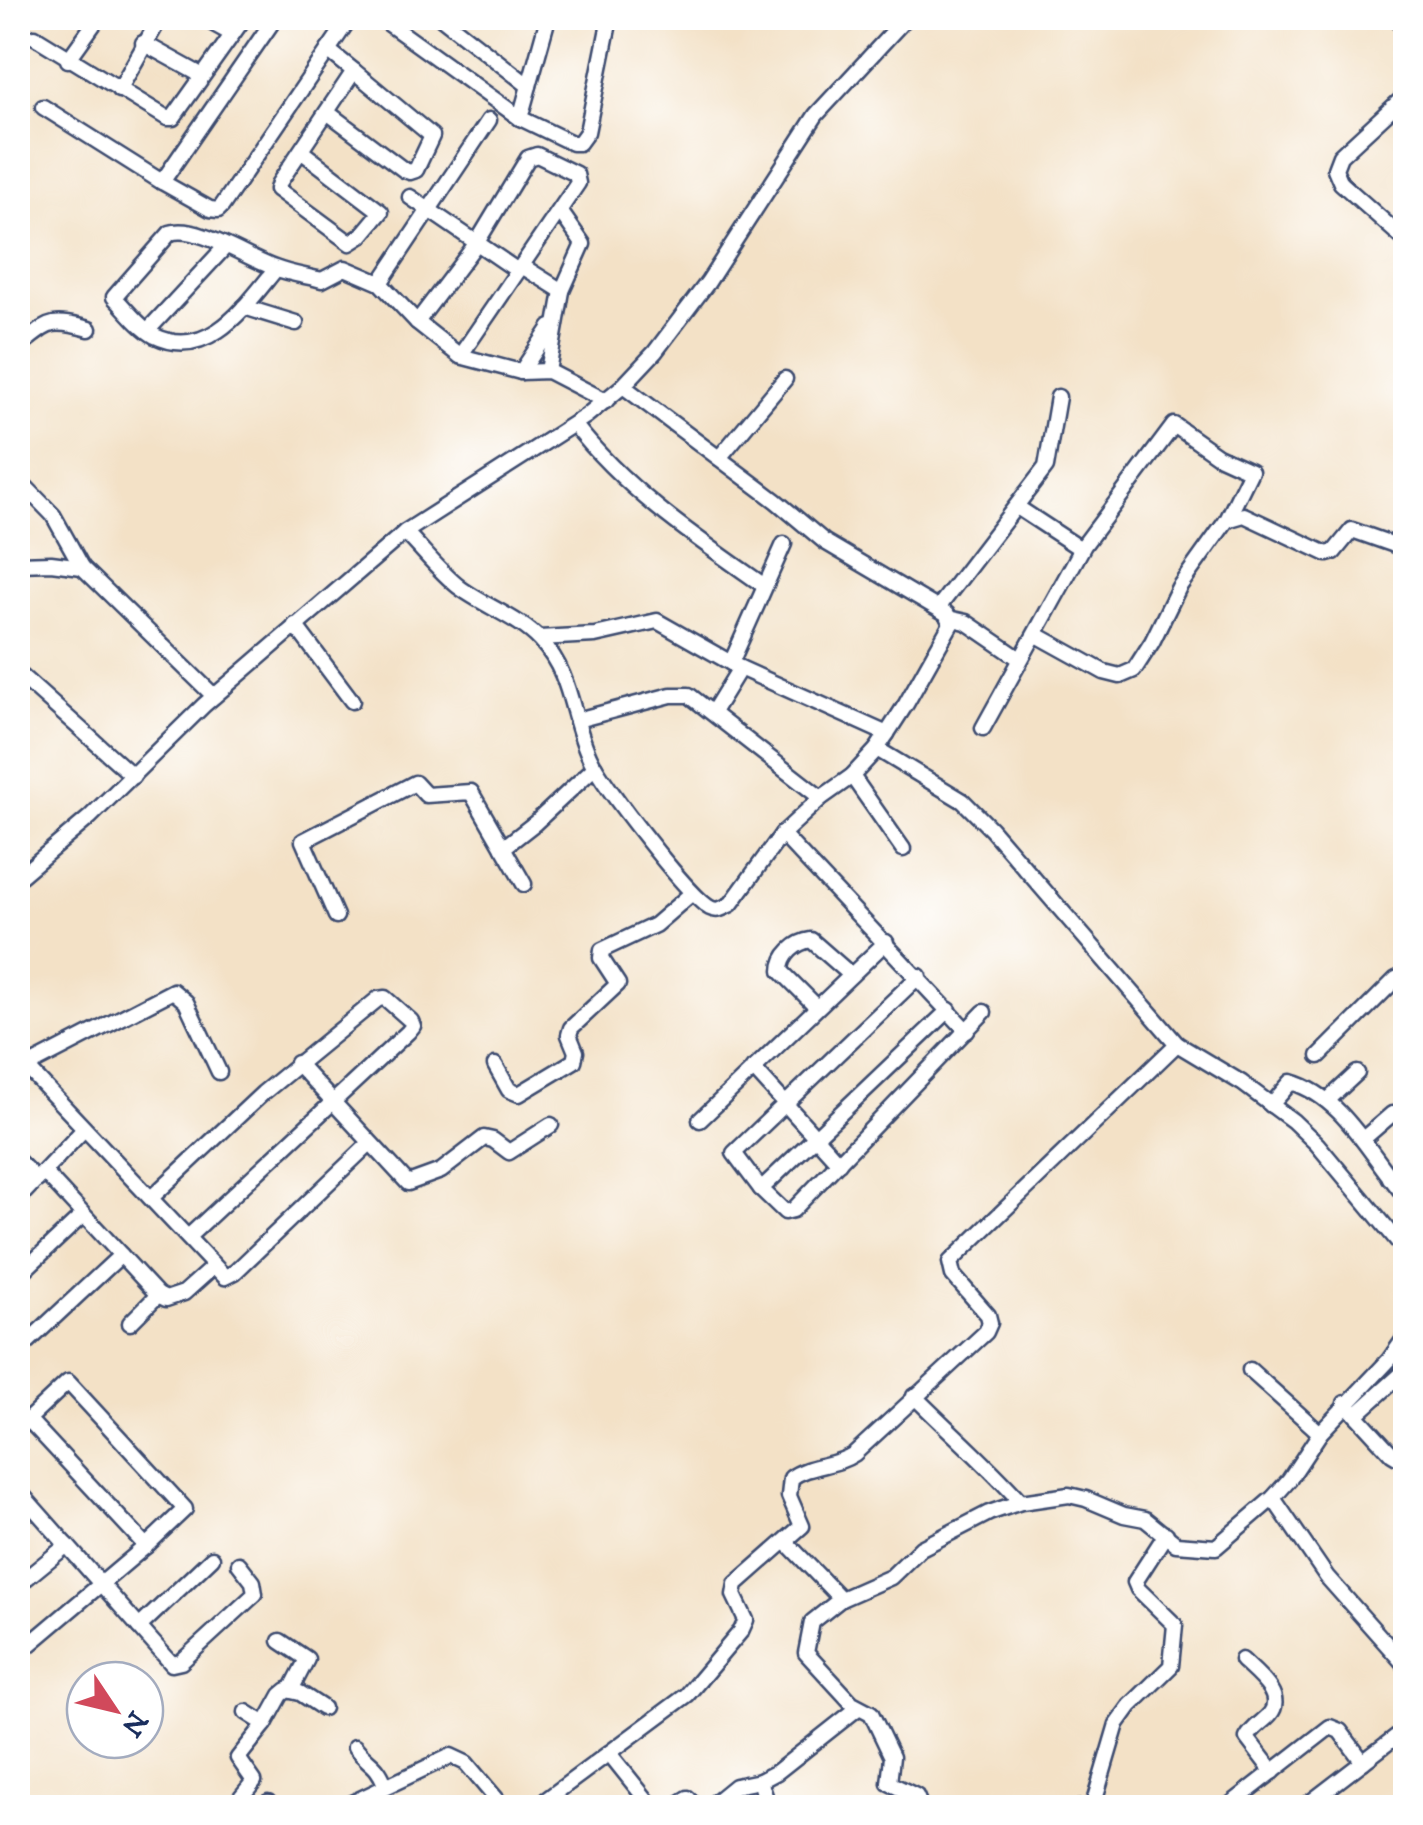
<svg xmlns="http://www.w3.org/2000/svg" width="1423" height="1825" font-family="'IM FELL DW Pica',serif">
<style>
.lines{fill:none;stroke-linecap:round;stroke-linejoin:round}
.minor-casing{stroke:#3b4a6e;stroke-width:19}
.minor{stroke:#fff;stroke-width:14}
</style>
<rect width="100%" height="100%" fill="#fff"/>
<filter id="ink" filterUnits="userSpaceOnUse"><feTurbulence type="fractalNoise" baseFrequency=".01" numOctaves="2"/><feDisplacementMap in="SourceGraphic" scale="20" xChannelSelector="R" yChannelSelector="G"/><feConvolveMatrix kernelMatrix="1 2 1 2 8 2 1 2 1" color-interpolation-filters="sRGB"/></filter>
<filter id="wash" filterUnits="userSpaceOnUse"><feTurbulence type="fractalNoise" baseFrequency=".0048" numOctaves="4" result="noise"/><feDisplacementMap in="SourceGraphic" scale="40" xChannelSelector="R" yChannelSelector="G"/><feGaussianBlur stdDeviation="2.25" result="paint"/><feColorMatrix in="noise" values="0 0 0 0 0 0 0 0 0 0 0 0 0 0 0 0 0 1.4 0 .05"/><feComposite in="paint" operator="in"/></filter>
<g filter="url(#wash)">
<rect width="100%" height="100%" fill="#f3e1c6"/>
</g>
<g filter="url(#ink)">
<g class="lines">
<defs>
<g id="minor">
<polyline points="203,18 232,34"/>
<polyline points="275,18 162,182 210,209 218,210 222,206 350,18"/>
<polyline points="381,18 520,118 572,143 579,143 587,132 610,18"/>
<polyline points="442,18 529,86"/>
<polyline points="1396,18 1406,31"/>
<polyline points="35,37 167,118 173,118 244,18"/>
<polyline points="143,43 201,75"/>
<polyline points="68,60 98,18"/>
<polyline points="119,90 160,18"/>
<polyline points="1406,95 1340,156 1335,169 1341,183 1406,241"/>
<polyline points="43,107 162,182"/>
<polyline points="327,112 404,170 410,172 416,170 432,136 354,71"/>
<polyline points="520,118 548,18"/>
<path d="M301 151 381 212 361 236 350 243 277 189 279 183C304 146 329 108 354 71L328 50"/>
<polyline points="410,197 518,271"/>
<polyline points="522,266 562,291"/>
<path d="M276 269C246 305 209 362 155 336 140 328 126 309 114 297L170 233C197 224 248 259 275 268 290 274 307 276 322 280L345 268 380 283 417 322 460 356 521 372 548 371 606 401"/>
<polyline points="380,283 489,120"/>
<polyline points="244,307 296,323"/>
<polyline points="417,322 476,244 528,158 537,155 576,174 578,183 460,356"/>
<polyline points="148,330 226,246"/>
<path d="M18 347C50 323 48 318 89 329"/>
<polyline points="548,371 562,291 583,244 560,211"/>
<polyline points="521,372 551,327"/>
<polyline points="623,386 776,501 825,542 947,614 951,624 906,704 877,749"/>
<path d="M574 424C624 489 696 538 763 585"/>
<polyline points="719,458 785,379"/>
<polyline points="18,479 53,515 82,567 214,696"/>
<polyline points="1017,507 1081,549"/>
<polyline points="1227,520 1244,515 1327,554 1334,552 1352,530 1406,549"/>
<path d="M405 532C423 550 439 571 459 587 484 606 520 618 541 641 573 675 571 720 591 760 603 785 688 896 710 908 718 912 723 908 731 904L782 834 821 798 852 776 877 749 963 801 991 829 1177 1044 950 1262 953 1275 988 1315 990 1323 986 1332 854 1454C835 1467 810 1464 791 1478L789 1496 802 1526 736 1584 734 1595 746 1620 741 1631 687 1695 535 1808"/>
<polyline points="18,564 51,563 82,567"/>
<polyline points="938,608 1046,467 1058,397"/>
<polyline points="948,618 966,622 1020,659"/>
<polyline points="295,625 352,701"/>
<polyline points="539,638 595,635 657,621 740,668 887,734"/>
<polyline points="731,663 784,544"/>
<polyline points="18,673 133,776"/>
<polyline points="713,712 740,668"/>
<polyline points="577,720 671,695 689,695 821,798"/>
<polyline points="983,728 1084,545 1174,425 1218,456 1251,471 1227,520 1179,587 1152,642 1134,670 1120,676 1104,672 1037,635"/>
<polyline points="852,776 903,849"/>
<polyline points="782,834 967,1031"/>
<polyline points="503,848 535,823 595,767"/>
<polyline points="18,878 90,817 204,705 405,532 586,416 623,386 655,352 708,282 816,115 906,18"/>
<polyline points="336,916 303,841 415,783 426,795 471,792 524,884"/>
<polyline points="919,976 734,1153 761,1189 785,1212 793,1210 984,1012"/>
<path d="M817 1007 781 971C781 955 796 942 811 940L851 975"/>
<polyline points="1177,1044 1242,1083 1293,1121 1317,1144 1406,1251"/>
<polyline points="1319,1056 1396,979 1406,975"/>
<polyline points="18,1058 225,1277 235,1272 370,1143"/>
<polyline points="297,1063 408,1183 441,1171 484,1138 493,1140 509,1152 551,1125"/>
<polyline points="495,1065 509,1090 519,1094 574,1061 576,1052 569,1035 571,1028 618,984 601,958 602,950 655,925 692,893"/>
<polyline points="26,1067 173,991 186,1002 219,1072"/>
<polyline points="753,1068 839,1163"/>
<polyline points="1328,1100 1357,1073"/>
<path d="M1271 1105 1291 1082C1344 1097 1370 1156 1406 1197"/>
<polyline points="700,1120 886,942"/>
<polyline points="1363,1139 1392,1114"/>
<polyline points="18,1161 37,1180"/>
<polyline points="44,1172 158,1295 166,1299 184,1293 213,1267"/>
<polyline points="1390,1178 1406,1165"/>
<polyline points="761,1189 949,1010"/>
<polyline points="151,1198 263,1093 378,999 385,998 411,1021 413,1026 408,1032 188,1237"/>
<polyline points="18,1199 84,1129"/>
<polyline points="18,1276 83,1215"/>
<polyline points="130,1323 158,1295"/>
<polyline points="18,1351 121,1255"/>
<polyline points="1250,1370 1320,1433"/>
<path d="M914 1396C950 1432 987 1464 1021 1502"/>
<polyline points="1345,1403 1392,1454 1397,1457 1406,1455"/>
<polyline points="1356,1415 1406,1370"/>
<polyline points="28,1419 146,1546"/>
<polyline points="18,1429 68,1382 185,1509 146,1546 18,1654"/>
<polyline points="18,1490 172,1664 181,1662 255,1594 253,1582 239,1564"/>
<polyline points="1273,1498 1327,1577 1406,1666"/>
<polyline points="18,1514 30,1504"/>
<polyline points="786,1542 841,1599"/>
<polyline points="18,1585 67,1545"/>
<polyline points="139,1627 212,1558"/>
<polyline points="280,1641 307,1659 291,1690"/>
<path d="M1242 1660C1254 1672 1286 1695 1270 1714 1262 1723 1253 1727 1247 1738L1273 1772"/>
<polyline points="265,1724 281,1695 287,1690 300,1693 323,1708"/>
<path d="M355 1747C369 1765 376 1762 385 1784"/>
<polyline points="609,1753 653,1808"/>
<polyline points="760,1781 769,1808"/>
<polyline points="232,1808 254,1781 238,1758 265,1724 246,1712"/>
<polyline points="264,1808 268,1802"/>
<polyline points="341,1808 451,1756 466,1763 504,1808"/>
<polyline points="672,1808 688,1798 697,1808"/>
<polyline points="708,1808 735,1786 760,1781 777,1772 858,1708"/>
<polyline points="921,1808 916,1796 889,1783 892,1757 871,1713 852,1703 806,1653 812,1622 841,1599 891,1577 921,1548 989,1513 1021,1502 1069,1495 1086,1499 1124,1515 1145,1519 1176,1544 1216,1547 1273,1498 1289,1480 1320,1433 1389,1360 1406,1336"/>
<polyline points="1079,1808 1088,1807 1094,1802 1117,1724 1130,1706 1171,1666 1175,1625 1138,1589 1135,1582 1166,1534"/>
<polyline points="1226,1808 1330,1727 1340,1731 1363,1762"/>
<polyline points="1303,1808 1406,1729"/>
</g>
</defs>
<use href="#minor" class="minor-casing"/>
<use href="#minor" class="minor"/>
</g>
</g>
<rect width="1423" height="1825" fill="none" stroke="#fff" stroke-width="60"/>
<g transform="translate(115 1710) rotate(125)"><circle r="48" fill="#ffffff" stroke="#a4acbf" stroke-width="2.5"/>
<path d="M0-8L18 38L0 25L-18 38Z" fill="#d1495b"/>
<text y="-15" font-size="28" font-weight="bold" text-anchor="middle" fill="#1b2f5e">N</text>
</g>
</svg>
